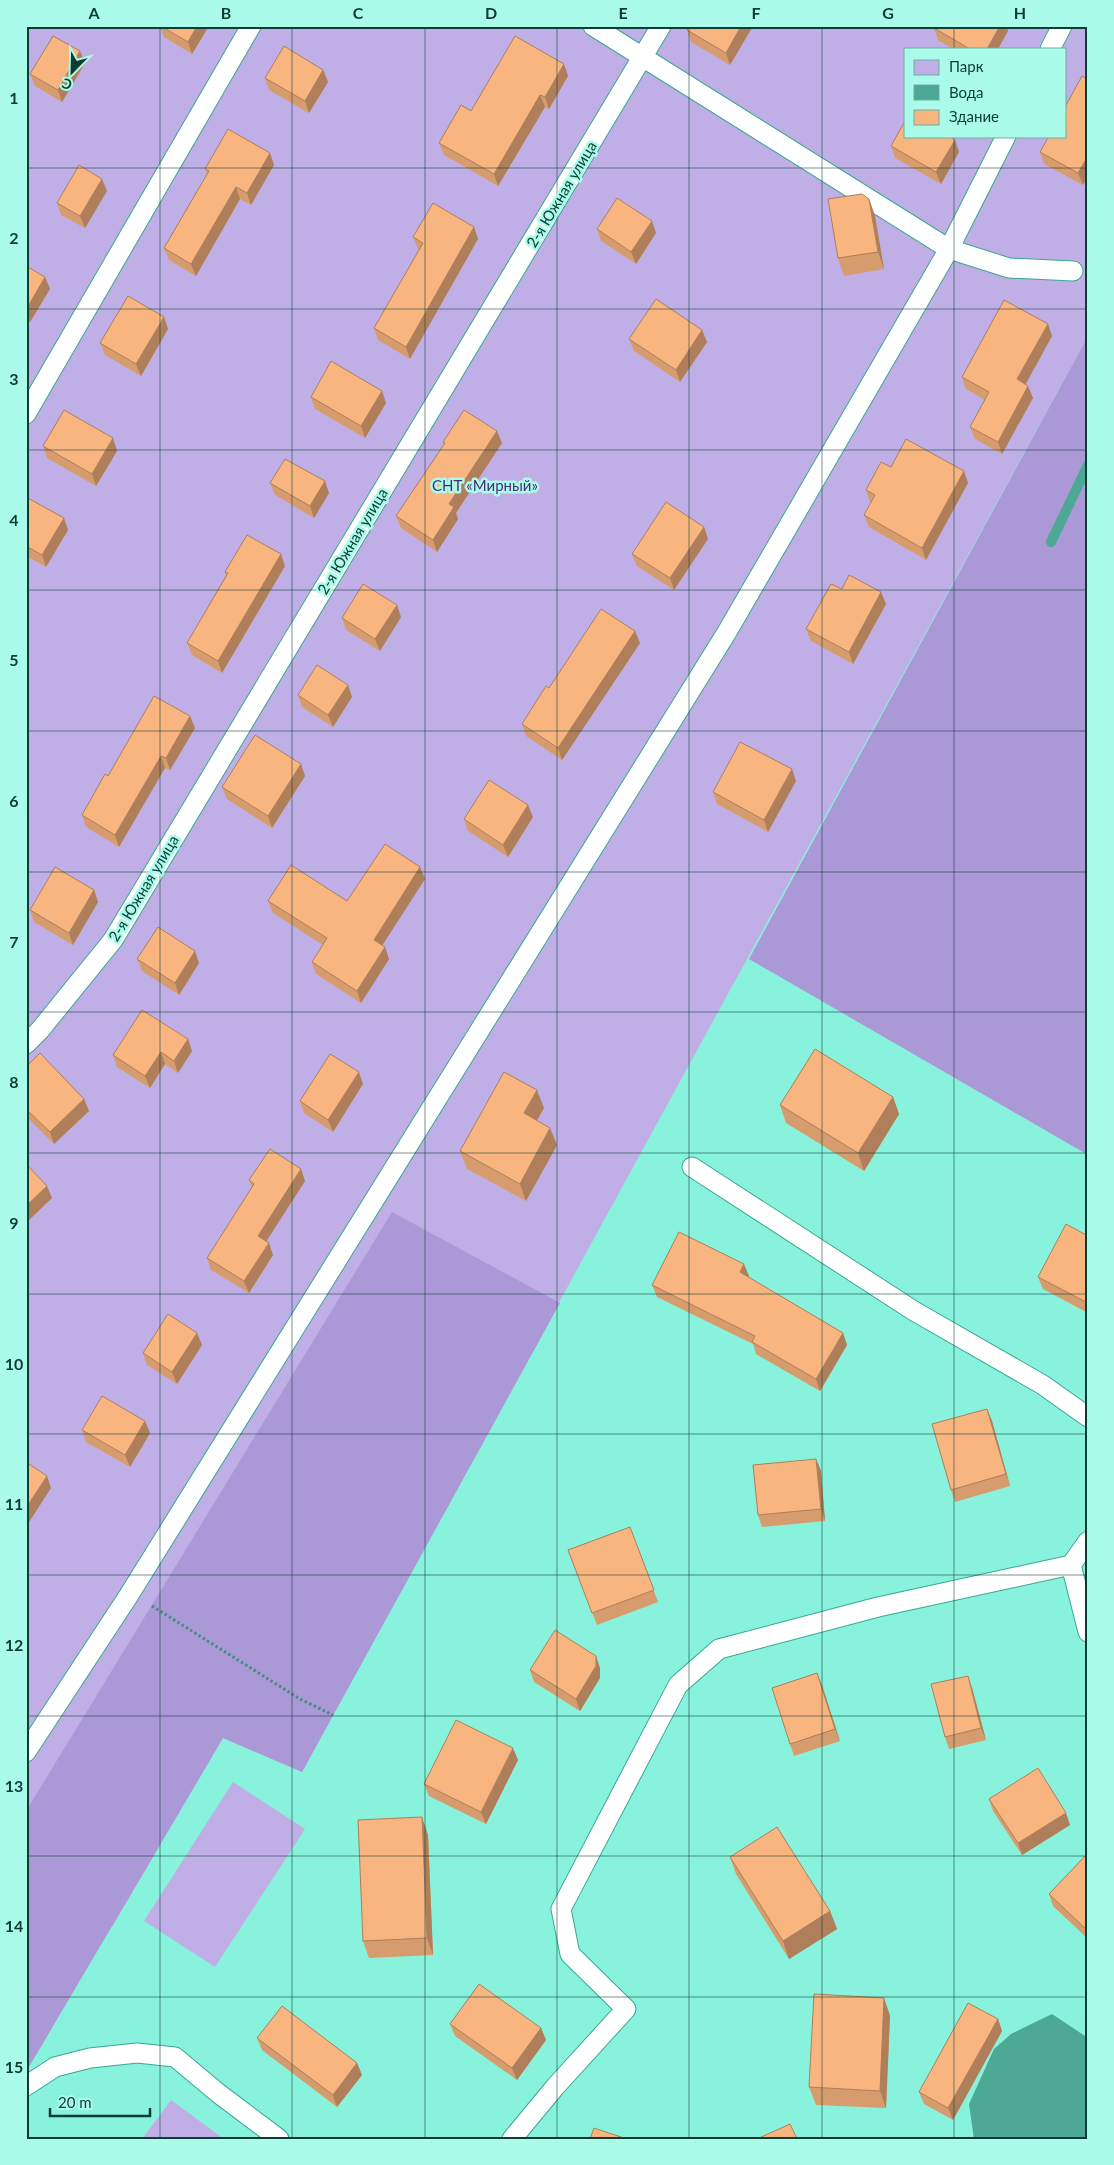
<svg xmlns="http://www.w3.org/2000/svg" width="1114" height="2165" font-family="Lato,sans-serif">
<style>
.green{fill:#c0afe6;fill-rule:evenodd}
.forest{fill:#ab98d6}
.water{fill:#4da896}
.lines{fill:none;stroke-linecap:round;stroke-linejoin:round}
.stream{stroke:#4da896;stroke-width:10}
.service-casing{stroke:#38a894;stroke-width:21}
.path{stroke:#458f81;stroke-width:3;stroke-dasharray:2.5 2.5;stroke-linecap:butt}
.service{stroke:#fff;stroke-width:19}
.wall{fill:#d69c6e}
.shaded-wall{fill:#ae7f5a}
.building{fill:#f9b580;stroke:#ae7f5a}
.grid{fill:none;stroke:#0c3c34;stroke-width:1;stroke-opacity:0.55}
.labels{text-anchor:middle;dominant-baseline:central;stroke-width:5;stroke-linejoin:round;paint-order:stroke}
.street-label{font-size:15px;fill:#0c3c34;stroke:#aafbe9}
.park-label{font-size:15px;fill:#492c76;stroke:#aafbe9}
.neatline{fill:none;stroke:#0c3c34;stroke-width:2}
.grid-label{font-size:16px;text-anchor:middle;font-weight:bold;fill:#0c3c34}
</style>
<rect width="100%" height="100%" fill="#88f2dc"/>
<g class="green">
<path d="M26 26H1088V336L302 1772 223 1738 112 1927 26 1877ZM905 49H1065V136H905Z"/>
<polygon points="233,1782 305,1829 215,1967 144,1921"/>
<polygon points="171,2100 224,2139 142,2139"/>
</g>
<g class="forest">
<polygon points="1088,336 1088,1155 749,959"/>
<polygon points="392,1212 560,1303 302,1772 223,1738 26,2072 26,1811"/>
</g>
<polygon class="water" points="1052,2014 1088,2038 1088,2139 974,2139 969,2104 994,2049 1011,2034"/>
<g class="lines">
<polyline class="stream" points="1051,542 1088,465"/>
<defs>
<g id="service">
<polyline points="593,26 949,249 1009,268 1073,271"/>
<polyline points="1050,49 1062,26"/>
<polyline points="26,414 251,26"/>
<polyline points="26,1044 40,1030 113,940 661,26"/>
<polyline points="692,1167 914,1311 1043,1385 1088,1417"/>
<polyline points="1071,1565 1088,1541"/>
<polyline points="26,1752 129,1595 727,632 949,249 1006,136"/>
<polyline points="26,2086 55,2067 90,2058 137,2053 175,2057 218,2093 279,2139"/>
<polyline points="512,2139 555,2087 626,2009 570,1954 561,1909 678,1685 719,1649 878,1607 1071,1565 1088,1632"/>
</g>
</defs>
<use href="#service" class="service-casing"/>
<polyline class="path" points="152,1606 300,1699 333,1715"/>
<use href="#service" class="service"/>
</g>
<g class="wall">
<polygon points="160,26 209,26 192,54 164,37"/>
<polygon points="753,26 730,65 691,42 687,30"/>
<polygon points="935,26 1007,26 1008,31 998,49 953,49 938,40 934,28"/>
<polygon points="80,51 85,63 62,102 35,86 30,74"/>
<polygon points="323,70 328,82 309,113 269,90 265,78"/>
<polygon points="568,76 549,109 545,107 498,186 444,155 439,143 471,111"/>
<polygon points="1088,79 1083,185 1044,164 1040,152"/>
<polygon points="891,146 959,152 941,184 895,158"/>
<polygon points="274,165 251,205 240,199 196,276 169,260 164,248 207,174 205,169"/>
<polygon points="107,191 85,228 61,215 57,203"/>
<polygon points="869,199 875,216 884,269 844,276 838,258"/>
<polygon points="474,227 478,239 410,359 378,340 374,328 419,250 418,249 413,237"/>
<polygon points="597,229 656,233 636,264 601,241"/>
<polygon points="26,266 45,277 50,289 30,322 26,320"/>
<polygon points="164,317 168,329 141,376 105,355 100,343"/>
<polygon points="1048,324 1052,336 1025,384 1033,398 1002,454 975,439 970,427 985,400 966,389 962,377"/>
<polygon points="702,330 707,342 680,382 634,351 629,339"/>
<polygon points="311,397 386,403 365,438 315,409"/>
<polygon points="443,442 502,443 456,513 458,519 437,552 401,528 396,516 444,444"/>
<polygon points="43,446 117,451 96,486 47,458"/>
<polygon points="891,467 968,483 926,560 869,527 864,515 871,503 870,502 866,490"/>
<polygon points="270,483 329,493 314,518 275,495"/>
<polygon points="26,497 64,518 68,530 46,567 26,556"/>
<polygon points="704,527 708,539 674,590 637,566 632,554"/>
<polygon points="285,566 222,673 192,655 187,643 226,575 225,572"/>
<polygon points="842,589 886,604 853,664 811,641 806,629"/>
<polygon points="401,617 380,651 346,630 342,618"/>
<polygon points="635,631 640,643 562,760 526,736 522,724"/>
<polygon points="348,685 352,697 333,727 302,707 298,695"/>
<polygon points="190,716 195,728 170,770 165,768 119,847 86,827 82,815 108,776"/>
<polygon points="305,776 272,828 227,799 222,787"/>
<polygon points="796,781 768,832 717,804 713,792"/>
<polygon points="533,817 508,857 468,831 464,819"/>
<polygon points="420,867 425,879 382,945 385,947 389,959 361,1003 316,974 312,962 323,945 273,913 268,901 347,901"/>
<polygon points="94,890 98,902 73,945 34,922 30,910"/>
<polygon points="137,959 199,963 179,995 142,971"/>
<polygon points="188,1039 192,1051 178,1073 165,1064 150,1088 117,1067 113,1055"/>
<polygon points="26,1067 84,1099 89,1111 54,1144 26,1116"/>
<polygon points="363,1084 333,1132 304,1113 300,1101"/>
<polygon points="893,1097 899,1114 864,1171 786,1123 780,1105"/>
<polygon points="544,1108 537,1120 557,1145 526,1201 467,1169 460,1151"/>
<polygon points="301,1169 305,1181 266,1241 269,1243 273,1255 249,1293 211,1270 207,1258 252,1187 249,1180"/>
<polygon points="1088,1236 1088,1313 1043,1289 1038,1277"/>
<polygon points="749,1276 748,1277 843,1333 847,1345 820,1391 756,1354 753,1344 657,1297 652,1285"/>
<polygon points="202,1345 177,1384 147,1365 143,1353"/>
<polygon points="987,1409 992,1421 1010,1486 955,1502 951,1490"/>
<polygon points="145,1421 150,1433 130,1467 86,1442 82,1430"/>
<polygon points="816,1459 821,1471 825,1521 762,1527 758,1515"/>
<polygon points="630,1527 658,1602 597,1625 568,1550"/>
<polygon points="600,1668 600,1678 580,1711 534,1682 530,1670"/>
<polygon points="817,1673 840,1741 794,1756 790,1744"/>
<polygon points="972,1688 986,1740 949,1749 945,1737"/>
<polygon points="518,1760 486,1824 429,1796 424,1784"/>
<polygon points="989,1799 1070,1825 1022,1855 993,1811"/>
<polygon points="428,1835 433,1955 369,1958 363,1941"/>
<polygon points="1088,1856 1088,1939 1053,1906 1049,1894"/>
<polygon points="730,1857 830,1911 837,1929 789,1959 736,1874"/>
<polygon points="884,1998 890,2016 886,2108 816,2105 809,2087"/>
<polygon points="998,2019 1002,2031 953,2120 924,2104 919,2092"/>
<polygon points="450,2024 541,2028 546,2040 517,2080 455,2036"/>
<polygon points="257,2038 357,2063 362,2075 337,2107 262,2050"/>
</g>
<g class="shaded-wall">
<polygon points="197,26 209,26 192,54 188,42"/>
<polygon points="741,26 753,26 730,65 726,53"/>
<polygon points="1000,26 1007,26 1008,31 998,49 987,49"/>
<polygon points="80,51 85,63 62,102 58,90"/>
<polygon points="564,64 568,76 549,109 545,97"/>
<polygon points="323,70 328,82 309,113 305,101"/>
<polygon points="540,95 545,107 498,186 494,174"/>
<polygon points="955,140 959,152 941,184 936,172"/>
<polygon points="270,153 274,165 251,205 247,193"/>
<polygon points="1088,156 1088,176 1083,185 1078,173"/>
<polygon points="102,179 107,191 85,228 80,216"/>
<polygon points="236,187 240,199 196,276 191,264"/>
<polygon points="869,199 875,216 884,269 878,252"/>
<polygon points="652,221 656,233 636,264 631,252"/>
<polygon points="474,227 478,239 410,359 406,347"/>
<polygon points="45,277 50,289 30,322 26,310"/>
<polygon points="164,317 168,329 141,376 136,364"/>
<polygon points="1048,324 1052,336 1022,391 1017,379"/>
<polygon points="702,330 707,342 680,382 676,370"/>
<polygon points="1028,386 1033,398 1002,454 998,442"/>
<polygon points="382,391 386,403 365,438 361,426"/>
<polygon points="497,431 502,443 456,513 458,519 437,552 433,540 449,504"/>
<polygon points="113,438 117,451 96,486 92,474"/>
<polygon points="964,471 968,483 926,560 922,548"/>
<polygon points="325,481 329,493 314,518 310,506"/>
<polygon points="64,518 68,530 46,567 42,555"/>
<polygon points="704,527 708,539 674,590 670,578"/>
<polygon points="281,554 285,566 222,673 218,661"/>
<polygon points="881,592 886,604 853,664 849,652"/>
<polygon points="397,605 401,617 380,651 375,639"/>
<polygon points="635,631 640,643 562,760 558,748"/>
<polygon points="348,685 352,697 333,727 328,715"/>
<polygon points="190,716 195,728 170,770 166,758"/>
<polygon points="161,756 165,768 119,847 115,835"/>
<polygon points="301,764 305,776 272,828 268,816"/>
<polygon points="792,769 796,781 768,832 764,820"/>
<polygon points="528,805 533,817 508,857 503,845"/>
<polygon points="420,867 425,879 378,952 374,940"/>
<polygon points="94,890 98,902 73,945 69,933"/>
<polygon points="385,947 389,959 361,1003 357,991"/>
<polygon points="195,951 199,963 179,995 175,983"/>
<polygon points="188,1039 192,1051 178,1073 174,1061"/>
<polygon points="161,1052 165,1064 150,1088 145,1076"/>
<polygon points="359,1072 363,1084 333,1132 328,1120"/>
<polygon points="537,1090 544,1108 531,1131 524,1113"/>
<polygon points="893,1097 899,1114 864,1171 858,1153"/>
<polygon points="84,1099 89,1111 54,1144 50,1132"/>
<polygon points="550,1128 557,1145 526,1201 520,1184"/>
<polygon points="301,1169 305,1181 262,1248 258,1236"/>
<polygon points="47,1186 52,1198 26,1223 26,1206"/>
<polygon points="269,1243 273,1255 249,1293 244,1281"/>
<polygon points="744,1264 749,1276 744,1284 740,1272"/>
<polygon points="197,1333 202,1345 177,1384 172,1372"/>
<polygon points="843,1333 847,1345 820,1391 816,1379"/>
<polygon points="987,1409 992,1421 1010,1486 1006,1474"/>
<polygon points="145,1421 150,1433 130,1467 125,1455"/>
<polygon points="816,1459 821,1471 825,1521 821,1509"/>
<polygon points="47,1476 51,1488 26,1527 26,1508"/>
<polygon points="596,1656 600,1668 600,1678 580,1711 576,1699"/>
<polygon points="817,1673 822,1685 840,1741 835,1729"/>
<polygon points="968,1676 972,1688 986,1740 981,1728"/>
<polygon points="513,1748 518,1760 486,1824 481,1812"/>
<polygon points="1066,1813 1070,1825 1022,1855 1018,1843"/>
<polygon points="422,1817 428,1835 433,1955 427,1938"/>
<polygon points="830,1911 837,1929 789,1959 783,1941"/>
<polygon points="884,1998 890,2016 886,2108 880,2091"/>
<polygon points="998,2019 1002,2031 953,2120 948,2108"/>
<polygon points="541,2028 546,2040 517,2080 512,2068"/>
<polygon points="357,2063 362,2075 337,2107 333,2095"/>
</g>
<g class="building">
<polygon points="161,26 197,26 188,42"/>
<polygon points="689,26 741,26 726,53 687,30"/>
<polygon points="935,26 1000,26 987,49 970,49 934,28"/>
<polygon points="53,36 80,51 58,90 30,74"/>
<polygon points="515,36 564,64 545,97 540,95 494,174 439,143 461,105 471,111"/>
<polygon points="284,46 323,70 305,101 265,78"/>
<polygon points="1082,76 1088,79 1088,156 1078,173 1040,152 1049,136 1065,136 1065,107"/>
<polygon points="905,121 905,136 949,136 955,140 936,172 891,146"/>
<polygon points="228,129 270,153 247,193 236,187 191,264 164,248 209,171 205,169"/>
<polygon points="79,165 102,179 80,216 57,203"/>
<polygon points="862,194 869,199 878,252 838,258 828,199"/>
<polygon points="617,198 652,221 631,252 597,229"/>
<polygon points="433,203 474,227 406,347 374,328 423,243 413,237"/>
<polygon points="26,266 45,277 26,310"/>
<polygon points="128,296 164,317 136,364 100,343"/>
<polygon points="656,299 702,330 676,370 629,339"/>
<polygon points="1004,300 1048,324 1017,379 1028,386 998,442 970,427 989,392 962,377"/>
<polygon points="331,361 382,391 361,426 311,397"/>
<polygon points="64,410 113,438 92,474 43,446"/>
<polygon points="464,410 497,431 449,504 454,507 433,540 396,516 445,443 443,442"/>
<polygon points="906,439 964,471 922,548 864,515 875,495 866,490 881,462 891,467"/>
<polygon points="285,459 325,481 310,506 270,483"/>
<polygon points="26,497 64,518 42,555 26,546"/>
<polygon points="666,502 704,527 670,578 632,554"/>
<polygon points="247,535 281,554 218,661 187,643 228,573 225,572"/>
<polygon points="849,575 881,592 849,652 806,629 831,584 842,589"/>
<polygon points="363,584 397,605 375,639 342,618"/>
<polygon points="601,609 635,631 558,748 522,724 546,686 549,688"/>
<polygon points="317,665 348,685 328,715 298,695"/>
<polygon points="154,696 190,716 166,758 161,756 115,835 82,815 105,774 108,776"/>
<polygon points="255,735 301,764 268,816 222,787"/>
<polygon points="740,742 792,769 764,820 713,792"/>
<polygon points="489,780 528,805 503,845 464,819"/>
<polygon points="385,844 420,867 374,940 385,947 357,991 312,962 327,938 268,901 291,865 347,901"/>
<polygon points="55,867 94,890 69,933 30,910"/>
<polygon points="158,927 195,951 175,983 137,959"/>
<polygon points="142,1010 188,1039 174,1061 161,1052 145,1076 113,1055"/>
<polygon points="815,1049 893,1097 858,1153 780,1105"/>
<polygon points="40,1053 84,1099 50,1132 26,1109 26,1067"/>
<polygon points="330,1054 359,1072 328,1120 300,1101"/>
<polygon points="504,1072 537,1090 524,1113 550,1128 520,1184 460,1151"/>
<polygon points="270,1149 301,1169 258,1236 269,1243 244,1281 207,1258 254,1184 249,1180"/>
<polygon points="26,1164 47,1186 26,1206"/>
<polygon points="1066,1224 1088,1236 1088,1303 1038,1277"/>
<polygon points="679,1232 744,1264 740,1272 843,1333 816,1379 752,1342 755,1336 652,1285"/>
<polygon points="168,1314 197,1333 172,1372 143,1353"/>
<polygon points="102,1396 145,1421 125,1455 82,1430"/>
<polygon points="987,1409 1006,1474 951,1490 932,1424"/>
<polygon points="816,1459 821,1509 758,1515 753,1465"/>
<polygon points="26,1462 47,1476 26,1508"/>
<polygon points="630,1527 654,1590 592,1613 568,1550"/>
<polygon points="555,1630 596,1656 596,1666 576,1699 530,1670"/>
<polygon points="817,1673 835,1729 790,1744 772,1688"/>
<polygon points="968,1676 981,1728 945,1737 931,1684"/>
<polygon points="456,1720 513,1748 481,1812 424,1784"/>
<polygon points="1038,1768 1066,1813 1018,1843 989,1799"/>
<polygon points="422,1817 427,1938 363,1941 358,1820"/>
<polygon points="777,1827 830,1911 783,1941 730,1857"/>
<polygon points="1086,1855 1088,1856 1088,1931 1049,1894"/>
<polygon points="479,1984 541,2028 512,2068 450,2024"/>
<polygon points="814,1994 884,1998 880,2091 809,2087"/>
<polygon points="968,2003 998,2019 948,2108 919,2092"/>
<polygon points="282,2006 357,2063 333,2095 257,2038"/>
<polygon points="790,2124 797,2139 757,2139"/>
<polygon points="594,2128 627,2139 590,2139"/>
</g>
<path class="grid" d="M160 26V2139M292 26V2139M425 26V2139M557 26V2139M689 26V2139M822 26V2139M954 26V49M954 136V2139M26 168H1088M26 309H1088M26 450H1088M26 590H1088M26 731H1088M26 872H1088M26 1012H1088M26 1153H1088M26 1294H1088M26 1434H1088M26 1575H1088M26 1716H1088M26 1856H1088M26 1997H1088"/>
<g class="labels">
<g class="street-label">
<text transform="translate(561 194) rotate(-59)">2-я Южная улица</text>
<text transform="translate(352 541) rotate(-59)">2-я Южная улица</text>
<text transform="translate(143 888) rotate(-59)">2-я Южная улица</text>
</g>
<g class="park-label">
<text x="485" y="485">СНТ «Мирный»</text>
</g>
</g>
<rect width="1114" height="2165" fill="none" stroke="#aafbe9" stroke-width="55"/>
<rect x="904" y="48" width="162" height="90" fill="#aafbe9" stroke="#6bafa1"/>
<rect x="914" y="60" width="25" height="15" fill="#c0afe6" stroke="#6bafa1"/>
<text x="949" y="72" font-size="15" fill="#0c3c34">Парк</text>
<rect x="914" y="85" width="25" height="15" fill="#4da896" stroke="#6bafa1"/>
<text x="949" y="98" font-size="15" fill="#0c3c34">Вода</text>
<rect x="914" y="110" width="25" height="15" fill="#f9b580" stroke="#6bafa1"/>
<text x="949" y="122" font-size="15" fill="#0c3c34">Здание</text>
<g transform="translate(72 72) rotate(203)" stroke="#aafbe9" stroke-width="4" paint-order="stroke">
<path d="M0-4L9 19L0 12L-9 19Z" fill="#0c3c34"/>
<text y="-8" font-size="14" font-weight="bold" text-anchor="middle" fill="#0c3c34">С</text>
</g>
<path d="M50 2108v8h100v-8" fill="none" stroke="#0c3c34" stroke-width="2.5"/>
<text x="58" y="2108" font-size="15" fill="#0c3c34" stroke="#aafbe9" stroke-width="4" paint-order="stroke">20 m</text>
<rect x="28" y="28" width="1058" height="2110" class="neatline"/>
<g class="grid-label">
<text x="94" y="19">A</text>
<text x="226" y="19">B</text>
<text x="358" y="19">C</text>
<text x="491" y="19">D</text>
<text x="623" y="19">E</text>
<text x="756" y="19">F</text>
<text x="888" y="19">G</text>
<text x="1020" y="19">H</text>
<text x="14" y="104">1</text>
<text x="14" y="244">2</text>
<text x="14" y="385">3</text>
<text x="14" y="526">4</text>
<text x="14" y="666">5</text>
<text x="14" y="807">6</text>
<text x="14" y="948">7</text>
<text x="14" y="1088">8</text>
<text x="14" y="1229">9</text>
<text x="14" y="1370">10</text>
<text x="14" y="1510">11</text>
<text x="14" y="1651">12</text>
<text x="14" y="1792">13</text>
<text x="14" y="1932">14</text>
<text x="14" y="2073">15</text>
</g>
</svg>
